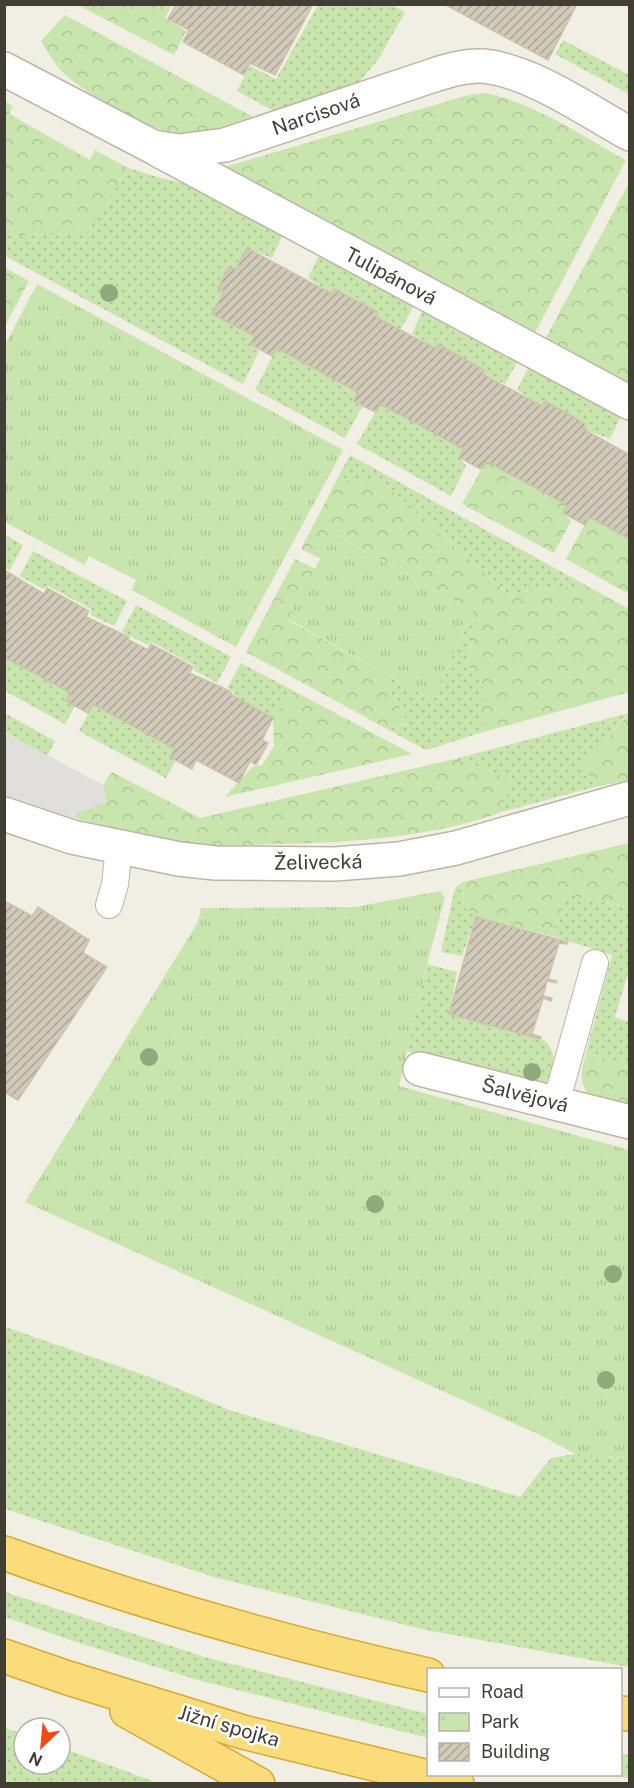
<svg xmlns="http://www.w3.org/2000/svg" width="634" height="1788" font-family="'Public Sans',sans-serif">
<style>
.grass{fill:url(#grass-dots)}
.forest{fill:url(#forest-crowns)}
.park{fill:url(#park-tufts)}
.parking{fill:#e1dfdb}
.building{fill:url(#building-hatch);stroke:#cdc2ac;stroke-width:1.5}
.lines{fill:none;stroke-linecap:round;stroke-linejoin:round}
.service-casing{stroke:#bcb6a6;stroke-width:28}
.minor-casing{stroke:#bcb6a6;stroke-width:36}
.trunk-casing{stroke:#d9a935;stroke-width:36}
.service{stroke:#fff;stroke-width:26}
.minor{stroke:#fff;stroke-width:33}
.trunk{stroke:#fbdc7a;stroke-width:33}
.tree{fill:#8faa7d}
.labels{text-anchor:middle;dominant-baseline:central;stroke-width:5;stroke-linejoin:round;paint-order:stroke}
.street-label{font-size:20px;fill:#423e33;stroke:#fff}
</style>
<defs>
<pattern id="grass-dots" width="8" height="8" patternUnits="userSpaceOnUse" patternTransform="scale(1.5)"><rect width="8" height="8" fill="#c7e5ac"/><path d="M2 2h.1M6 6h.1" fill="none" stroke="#acc694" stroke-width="1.8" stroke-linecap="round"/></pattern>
<pattern id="forest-crowns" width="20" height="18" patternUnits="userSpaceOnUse" patternTransform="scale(1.5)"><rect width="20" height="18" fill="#c7e5ac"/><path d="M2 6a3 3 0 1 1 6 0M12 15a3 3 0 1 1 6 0" fill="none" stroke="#acc694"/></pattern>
<pattern id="park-tufts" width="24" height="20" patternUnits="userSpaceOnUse" patternTransform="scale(1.5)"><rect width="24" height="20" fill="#c7e5ac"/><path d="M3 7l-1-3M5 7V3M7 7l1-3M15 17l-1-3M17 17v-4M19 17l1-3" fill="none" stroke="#acc694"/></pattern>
<pattern id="building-hatch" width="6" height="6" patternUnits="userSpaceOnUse" patternTransform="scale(1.5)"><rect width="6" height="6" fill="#d2cab8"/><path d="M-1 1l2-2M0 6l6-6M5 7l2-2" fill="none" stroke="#aca596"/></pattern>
</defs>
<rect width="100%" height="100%" fill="#f1eee3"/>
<g class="grass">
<polygon points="318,5 392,5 405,12 378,60 356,85 279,114 237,91 250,66 276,79"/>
<polygon points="563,40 629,75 629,94 555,54"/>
<polygon points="128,168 161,178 214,190 285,229 272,258 247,248 236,270 218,288 224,292 213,314 255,336 250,344 259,351 243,384 5,256 4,236 87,232"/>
<polygon points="322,250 417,300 401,329 376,317 378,312 334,289 332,294 308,278"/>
<polygon points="425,305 520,357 505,384 482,374 484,369 438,345 436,349 412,334"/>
<polygon points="277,348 358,392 354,401 362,407 345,438 255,390"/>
<polygon points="531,362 623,412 610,439 583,429 585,424 542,406 517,390"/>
<polygon points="380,404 464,449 459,457 466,466 451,496 357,444"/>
<polygon points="350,455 587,586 507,593 382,482 337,479"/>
<polygon points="5,535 23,545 10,570 5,568"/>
<polygon points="33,551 127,601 114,626 91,615 91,609 48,586 43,589 20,576"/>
<polygon points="136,605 231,657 217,683 194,670 195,666 152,642 148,645 122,632"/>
<polygon points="473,612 469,666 483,687 483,732 426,750 387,729 408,724 378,670 432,700"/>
<polygon points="4,657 71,693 66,701 75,706 65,724 5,691"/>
<polygon points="241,663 294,691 273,718 233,695 234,692 227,689"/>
<polygon points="93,704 175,749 170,757 176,760 166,778 79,731"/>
<polygon points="4,713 55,741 47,756 5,732"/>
<polygon points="629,713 584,764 595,787 501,812 512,779 455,759"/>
<polygon points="463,882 464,907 476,917 462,956 441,952 454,892 457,886"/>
<polygon points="565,894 629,908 629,970 615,1017 629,1022 629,1067 586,1053 612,955 552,936"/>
<path d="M427 964 457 972 449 1014 544 1040C558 1052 555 1071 545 1084L532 1085 407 1051Z"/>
<polygon points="5,1327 150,1377 229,1410 520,1497 551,1458 575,1454 629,1458 629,1667 426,1630 214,1577 5,1509"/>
<polygon points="5,1592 208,1658 428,1714 428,1738 198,1680 73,1641 5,1617"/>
<polygon points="4,1728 24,1734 24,1764 60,1764 60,1747 158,1783 5,1783"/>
<polygon points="621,1754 629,1755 629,1778 608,1775 620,1774"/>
</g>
<g class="forest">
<polygon points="78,5 172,5 165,18 186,31 174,55"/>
<path d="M65 15 259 120C234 128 210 136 183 135 158 135 74 88 59 68 52 60 47 50 41 41Z"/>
<path d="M484 93C533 102 582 136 626 160L532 338 215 170 465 96Z"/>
<polygon points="4,101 13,106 9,114 90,160 95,150 128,168 87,233 5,236"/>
<polygon points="629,183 629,392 542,345"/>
<polygon points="5,268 29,281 5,326"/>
<polygon points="486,461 567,505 563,513 571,521 554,553 462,504"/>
<polygon points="337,479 382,482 507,593 587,586 629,609 629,692 483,732 483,687 469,666 473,612 335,534 321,559 301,549"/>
<polygon points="589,517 629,539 629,594 566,559"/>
<polygon points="295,559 316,569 288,620 378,670 408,723 387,729 246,652"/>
<polygon points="294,691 412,754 225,797 252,767 262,765 274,746 273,718"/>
<polygon points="629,714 629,780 595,787 584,764"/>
<path d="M455 759 512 779 501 812C433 838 343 843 270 844 250 845 230 846 210 845 165 841 119 829 75 818L76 813 107 802 103 785 112 772 200 818Z"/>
<polygon points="629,843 629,908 565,894 552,936 476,917 464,907 463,882"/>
<path d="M586 1053 629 1067V1107L588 1095C578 1078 582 1071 586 1053Z"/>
</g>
<g class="park">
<polygon points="37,284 343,450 236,647 132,590 136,580 89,556 85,565 5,522 5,345"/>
<polygon points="334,534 473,612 432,700 288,619"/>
<polygon points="440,891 445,897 427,964 399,1086 629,1150 629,1458 575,1454 540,1435 25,1202 198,922 201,908 355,907"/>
</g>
<polygon class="parking" points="4,732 103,785 107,802 76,813 72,837 5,814"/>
<g class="building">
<polygon points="176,4 313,4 275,75 250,63 244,75 183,42 189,30 168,19"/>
<polygon points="444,4 577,4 548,60"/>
<polygon points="247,248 332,294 334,289 378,312 376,317 436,349 438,344 484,370 482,374 542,406 545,401 585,424 583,429 630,455 630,539 589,517 585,525 563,513 567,505 486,461 481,469 473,465 459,457 464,449 380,404 376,412 369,409 354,401 358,392 277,348 272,356 250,344 255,336 212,314 224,292 218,288 229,267 236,270"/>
<polygon points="4,570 44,594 47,588 89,611 86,617 129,637 127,639 148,650 151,644 193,667 189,673 221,687 232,693 231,695 273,718 262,740 268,743 256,765 250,761 239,783 196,760 192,769 170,757 175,749 93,704 88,713 66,701 71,693 4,657"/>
<polygon points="4,901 32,916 38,907 89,940 83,953 107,967 18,1100 4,1092"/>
<polygon points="476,917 568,942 567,944 559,943 548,979 557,981 556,983 547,981 543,996 552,998 551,1001 543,998 532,1034 541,1037 540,1039 449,1014"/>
</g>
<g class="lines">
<defs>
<g id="service">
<polyline points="109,905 115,884 119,848"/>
<polyline points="556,1103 595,963"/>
</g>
<g id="minor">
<path d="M4 69 153 147 179 151 225 145 428 77C446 71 464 65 483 66 532 71 586 110 630 134"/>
<polyline points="160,151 630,403"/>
<polyline points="4,814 72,837 179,859 215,863 334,864 399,859 456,848 630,798"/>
<polyline points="420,1069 630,1122"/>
</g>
<g id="trunk">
<path d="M4 1553C142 1603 285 1643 428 1675"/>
<polyline points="4,1656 68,1678 243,1732 457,1784"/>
<polyline points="127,1711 258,1784"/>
<polyline points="620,1713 630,1714"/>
</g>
</defs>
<use href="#service" class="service-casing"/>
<use href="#minor" class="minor-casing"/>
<use href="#trunk" class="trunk-casing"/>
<use href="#service" class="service"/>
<use href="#minor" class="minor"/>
<use href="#trunk" class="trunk"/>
</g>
<g class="tree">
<circle cx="109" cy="293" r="9"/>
<circle cx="149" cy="1057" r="9"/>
<circle cx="532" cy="1072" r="9"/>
<circle cx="375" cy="1204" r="9"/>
<circle cx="613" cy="1274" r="9"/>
<circle cx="606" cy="1380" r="9"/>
</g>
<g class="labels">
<g class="street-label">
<text transform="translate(316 114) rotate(-19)">Narcisová</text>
<text transform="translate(391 276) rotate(28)">Tulipánová</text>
<text transform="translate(318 862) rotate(-1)">Želivecká</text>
<text transform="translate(525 1095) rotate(14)">Šalvějová</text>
<text transform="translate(229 1726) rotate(16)">Jižní spojka</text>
</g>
</g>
<rect width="634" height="1788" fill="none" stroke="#423e33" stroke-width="12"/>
<rect x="427" y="1668" width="195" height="108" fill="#ffffff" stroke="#b3b2ad" stroke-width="1.5"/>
<rect x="439" y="1688" width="30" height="9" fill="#ffffff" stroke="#b3b2ad" stroke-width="1.5"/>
<text x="481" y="1698" font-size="18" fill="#423e33">Road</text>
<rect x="439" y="1713" width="30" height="18" fill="url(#park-tufts)" stroke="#b3b2ad" stroke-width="1.5"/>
<text x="481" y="1728" font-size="18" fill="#423e33">Park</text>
<rect x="439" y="1743" width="30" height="18" fill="url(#building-hatch)" stroke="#b3b2ad" stroke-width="1.5"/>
<text x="481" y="1758" font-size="18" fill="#423e33">Building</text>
<g transform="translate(42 1746) rotate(206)"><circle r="28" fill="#ffffff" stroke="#b3b2ad" stroke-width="1.5"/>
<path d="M0-4.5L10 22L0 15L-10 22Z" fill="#f54816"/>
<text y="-9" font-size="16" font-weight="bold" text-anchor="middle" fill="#423e33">N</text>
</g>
</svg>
